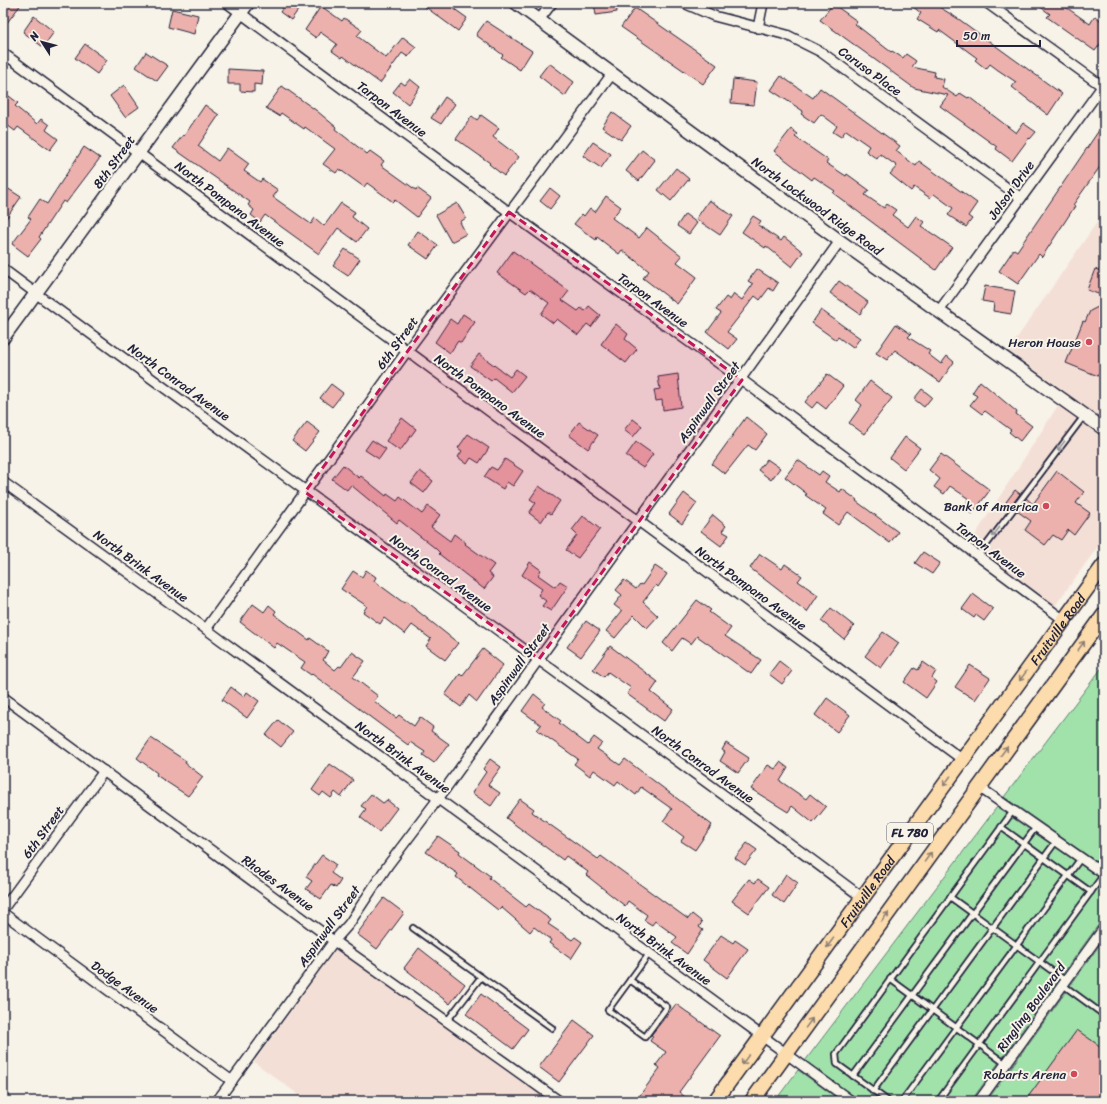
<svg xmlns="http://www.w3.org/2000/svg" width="1107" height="1104" font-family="Sriracha,sans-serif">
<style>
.built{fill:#f4dfd6}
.green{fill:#a1e2ab;stroke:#628273}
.building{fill:#edb1ad;stroke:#22223b}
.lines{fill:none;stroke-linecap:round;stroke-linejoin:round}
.lane-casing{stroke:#22223b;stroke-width:8}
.street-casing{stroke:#22223b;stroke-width:12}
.secondary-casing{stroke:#22223b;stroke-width:15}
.primary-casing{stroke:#22223b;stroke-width:17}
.lane{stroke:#f7f3e8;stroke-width:4.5}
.street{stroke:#f7f3e8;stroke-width:9}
.secondary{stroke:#f7f3e8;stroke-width:12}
.primary{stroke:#fcdcac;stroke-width:14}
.oneway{stroke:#97959a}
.oneway2{stroke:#8f7f74}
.marked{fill:#c2185b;fill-opacity:0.2;stroke:#c2185b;stroke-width:3;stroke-dasharray:8 5;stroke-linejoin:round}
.poi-dot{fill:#d1495b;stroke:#f7f3e8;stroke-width:1.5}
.labels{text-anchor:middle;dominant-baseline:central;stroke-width:4;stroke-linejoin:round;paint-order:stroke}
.shield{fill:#f7f3e8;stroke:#62616f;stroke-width:1}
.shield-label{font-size:12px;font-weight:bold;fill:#22223b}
.street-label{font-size:13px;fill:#22223b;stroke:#f7f3e8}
.poi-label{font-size:13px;fill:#22223b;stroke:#f7f3e8;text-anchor:end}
</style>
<rect width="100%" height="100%" fill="#f7f3e8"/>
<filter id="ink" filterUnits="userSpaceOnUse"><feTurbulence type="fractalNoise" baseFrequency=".025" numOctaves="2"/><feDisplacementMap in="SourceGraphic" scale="8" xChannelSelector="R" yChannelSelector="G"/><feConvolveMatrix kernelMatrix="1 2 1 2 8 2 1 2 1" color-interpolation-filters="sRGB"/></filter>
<g filter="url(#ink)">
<g class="built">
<polygon points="1104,212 1104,421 1065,394 1066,392 1008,351"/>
<polygon points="1059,404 1104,436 1104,538 1055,606 970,543"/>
<polygon points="336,949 549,1101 307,1101 254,1062"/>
</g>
<g class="green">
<polygon points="1104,665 1104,867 1004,797"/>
<polygon points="997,807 1104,881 1104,917 971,1101 861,1101 805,1061"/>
<polygon points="1104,939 1104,1101 987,1101"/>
<polygon points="798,1070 841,1101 775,1101"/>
</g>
<g class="building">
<polygon points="3,3 22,3 3,28"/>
<polygon points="286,3 303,3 291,20 280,12"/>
<polygon points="420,3 446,3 467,18 458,31"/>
<polygon points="594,3 616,3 617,12 596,15"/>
<polygon points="908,3 933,3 960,20 1062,94 1048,115 1012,87 1016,82 998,70 990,64 986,69 975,60 977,58 939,30 938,32 917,19 921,13"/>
<polygon points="1035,3 1060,3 1090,24 1095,16 1104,23 1104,39 1095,51 1047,17 1050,14"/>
<polygon points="833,4 857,21 855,24 891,52 892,51 903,58 906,54 916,61 912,67 935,72 934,77 944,79 942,87 957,97 960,93 968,98 969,97 1016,133 1023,123 1036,132 1030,139 1029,138 1012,161 996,149 997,147 940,106 948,95 914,88 820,20"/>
<polygon points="321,6 342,21 344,18 362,30 357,36 386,58 403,37 416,47 408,57 402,53 380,83 343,56 342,58 332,51 337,44 320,32 316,38 305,30"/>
<polygon points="635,8 717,65 703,84 621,27"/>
<polygon points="172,9 198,15 194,34 168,27"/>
<polygon points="34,16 54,32 43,47 23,32"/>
<polygon points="486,21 532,51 520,70 501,57 503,55 476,35"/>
<polygon points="85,44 107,60 97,74 75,58"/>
<polygon points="146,52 168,66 157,81 136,67"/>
<polygon points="549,63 574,82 565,96 539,76"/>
<polygon points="228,69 263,71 262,85 254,84 254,92 240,91 240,84 228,84"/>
<polygon points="781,76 813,98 820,88 900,146 896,151 916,166 919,161 977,203 968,216 972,219 966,227 948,215 953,208 934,194 930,198 914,187 911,191 890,174 897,166 880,154 877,159 866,151 869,146 846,130 841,137 833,132 837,126 821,114 814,123 801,114 803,111 771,90"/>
<polygon points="410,79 420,87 408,104 393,92 401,82 405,85"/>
<polygon points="733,79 757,82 754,105 731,103"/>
<polygon points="124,85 139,107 125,117 110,96"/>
<polygon points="282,86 317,111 336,127 335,129 367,154 370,151 384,161 381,165 416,190 417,188 431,198 417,217 395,200 393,202 367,183 364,187 339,169 336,173 323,164 335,149 305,127 304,129 281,113 279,116 266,108"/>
<polygon points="9,96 18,103 15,106 37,124 41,119 49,125 46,130 58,139 50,150 18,127 15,131 3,122 3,104"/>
<polygon points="445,97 455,104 441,124 431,118"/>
<polygon points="205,105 219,115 198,146 218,161 227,148 249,164 244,171 260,182 262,179 278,190 273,197 311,224 315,218 324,226 341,203 355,212 352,217 367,229 357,242 338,228 319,254 265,215 260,222 251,215 254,210 248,205 250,202 173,148 183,135 184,136"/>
<polygon points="612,112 631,126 621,140 602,127"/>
<polygon points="481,115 499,128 493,137 519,157 504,176 489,164 490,163 456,139 472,116 477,120"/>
<polygon points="1104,123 1104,161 1073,205 1075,206 1042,257 1039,254 1018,284 999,271 1014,249 1017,251"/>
<polygon points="791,129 798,134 795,137 828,160 826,163 846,176 847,174 869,190 865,195 884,208 887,204 896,210 892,215 908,227 916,216 924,222 921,226 952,247 936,270 833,193 835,191 814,177 812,180 774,151"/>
<polygon points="593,142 611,154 601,168 583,156"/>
<polygon points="84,147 100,158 66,203 63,201 39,237 41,239 28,256 12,244 31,219 28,217 40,199 47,204"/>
<polygon points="642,150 655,160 639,181 626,171"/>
<polygon points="676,168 689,179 671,201 658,190"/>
<polygon points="7,188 21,197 3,223 3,195"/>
<polygon points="550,188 560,196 550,209 540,201"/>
<polygon points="606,196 621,207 612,218 639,238 647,228 682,256 677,262 697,277 677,304 643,278 649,271 622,250 619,254 597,237 596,240 574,224 582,214 584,216 590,208 595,212"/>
<polygon points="709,200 733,216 720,235 696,219"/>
<polygon points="457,203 466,218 460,222 466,234 451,242 436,215"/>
<polygon points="685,214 697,223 689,234 677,226"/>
<polygon points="753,216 761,221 758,225 781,241 784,237 803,252 792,267 766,246 765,248 742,232"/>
<polygon points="418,231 438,245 428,259 408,245"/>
<polygon points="345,249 360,259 348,276 333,266"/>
<polygon points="513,251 569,291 562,300 578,311 581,308 585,311 589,306 600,315 591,327 587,324 578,335 557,319 553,323 541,314 549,303 530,289 526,293 497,273"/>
<polygon points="757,269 778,283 773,291 769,288 760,300 755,296 727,332 737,339 729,349 707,332 721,313 716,310 726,297 730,300 734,294 742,300 753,284 748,281"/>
<polygon points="1095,269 1104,272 1104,296 1087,290"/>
<polygon points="839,281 868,302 860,314 830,293"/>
<polygon points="985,286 1015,291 1011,314 993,311 994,303 982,301"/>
<polygon points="1104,304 1104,362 1098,376 1066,363 1083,321 1085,322 1090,311"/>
<polygon points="821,310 860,338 853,348 838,337 836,340 812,323"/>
<polygon points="463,314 475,322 461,343 458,341 450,353 435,342 450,319 457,324"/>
<polygon points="616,324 628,334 625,339 637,349 626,363 601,344"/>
<polygon points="896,324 911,334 908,337 930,351 928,354 941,364 947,356 954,362 940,382 895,350 887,360 876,353"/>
<polygon points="479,354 510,377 516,369 525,376 512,392 494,378 491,381 470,366"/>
<polygon points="678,374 681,407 663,410 662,400 656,401 654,390 660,389 658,377"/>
<polygon points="827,374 843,386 826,409 817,402 812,408 805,402"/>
<polygon points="870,381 892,398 864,434 849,423 862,405 856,400"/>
<polygon points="980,381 1017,412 1016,414 1032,426 1020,441 1009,432 1011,430 985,411 982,414 970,405 977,396 972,393"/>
<polygon points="331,384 343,393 332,407 320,398"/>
<polygon points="922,389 932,397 924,407 914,399"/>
<polygon points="746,417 767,434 755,450 748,445 725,474 712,464"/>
<polygon points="402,418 416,429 400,451 386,441"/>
<polygon points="633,419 642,426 633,437 624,430"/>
<polygon points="307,422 320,432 305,451 292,441"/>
<polygon points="579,422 598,435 588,449 569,435"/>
<polygon points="468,434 489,448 479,463 471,458 467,464 458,457 462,451 458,448"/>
<polygon points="905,437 920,448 904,469 890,458"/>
<polygon points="372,440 386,449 379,459 365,450"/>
<polygon points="636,442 653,454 643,468 626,456"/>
<polygon points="941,454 990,490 972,514 963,508 969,499 950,486 944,494 934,487 940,479 929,470"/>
<polygon points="505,459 523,471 513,486 507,482 503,489 484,477 491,467 497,470"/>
<polygon points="767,459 780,468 771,480 758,470"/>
<polygon points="798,460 819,475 822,471 829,476 825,482 840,492 842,489 857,500 856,501 898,532 890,543 848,512 838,525 823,514 826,510 805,495 807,494 785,477"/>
<polygon points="343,465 359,478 361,476 386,496 387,494 397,501 400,497 422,514 428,506 440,515 431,527 450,541 454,534 466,543 465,544 494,565 488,573 493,577 484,589 439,554 440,553 435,548 399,520 397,523 351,485 347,490 332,479"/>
<polygon points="420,471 433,481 424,493 411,483"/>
<polygon points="1057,471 1084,492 1076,503 1090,513 1074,535 1068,530 1061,540 1053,535 1045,545 1025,530 1031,521 1017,511 1026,498 1033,504"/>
<polygon points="539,486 560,501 551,514 548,512 541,522 529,513 536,503 530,499"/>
<polygon points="1015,490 1020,494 1011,506 1006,502"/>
<polygon points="684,493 697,503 682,524 669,514"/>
<polygon points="713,515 726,526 722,531 729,535 721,546 701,531"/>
<polygon points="583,516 600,529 578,558 566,550 577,535 572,530"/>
<polygon points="923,552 940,563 932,574 915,563"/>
<polygon points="760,554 782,569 785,564 802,576 798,581 818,595 807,612 750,568"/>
<polygon points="530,562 541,570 538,575 555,587 560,581 568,586 551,611 542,606 546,601 538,595 542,589 522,575"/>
<polygon points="655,566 667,574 658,587 656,585 643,602 658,616 647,628 634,615 615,638 606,631 622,611 614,605 622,595 616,590 624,580 636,589 640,584 642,585"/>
<polygon points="366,570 376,577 374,581 404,603 405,601 458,643 445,660 426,646 431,639 412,625 405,634 384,618 380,624 363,612 367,606 341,589 353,571 362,577"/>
<polygon points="973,594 993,609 984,621 976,615 974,618 962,609"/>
<polygon points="697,600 711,610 709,612 731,628 725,636 761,660 751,674 697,636 691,644 682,638 672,651 663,643"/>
<polygon points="253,604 264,612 269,605 276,611 274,614 309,640 310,638 328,651 323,660 335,670 339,666 341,667 352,652 365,661 353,677 378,696 374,701 396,718 399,715 414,726 420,717 433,727 431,731 449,744 434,763 423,755 425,752 410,742 408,745 312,674 311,675 301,668 305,662 277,643 274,648 240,622"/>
<polygon points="831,608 854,626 844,639 821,621"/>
<polygon points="586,621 600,631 581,657 567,647"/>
<polygon points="883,632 899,643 881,668 865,656"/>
<polygon points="610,646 658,682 651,692 673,709 664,721 627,694 631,688 608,672 604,677 593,669"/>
<polygon points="483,649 503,665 477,702 469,695 461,707 445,695 460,674 462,676"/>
<polygon points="779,661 792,671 782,684 769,674"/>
<polygon points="923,662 936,671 932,678 937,682 926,698 904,682 914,668 918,670"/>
<polygon points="970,665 990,678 975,700 955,687"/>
<polygon points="231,687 244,697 247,692 259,701 247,718 222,700"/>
<polygon points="534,694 545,703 542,707 561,721 559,723 588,745 594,737 602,743 597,749 620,765 625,759 712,825 695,850 681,841 684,837 663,821 672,809 641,787 636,795 618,781 615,785 594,770 590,776 574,764 578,759 537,730 541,725 522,711"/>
<polygon points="827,698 850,715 837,732 815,715"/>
<polygon points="278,720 293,732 281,747 266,735"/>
<polygon points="151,738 186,761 185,763 203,777 188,796 156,775 157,773 137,758"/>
<polygon points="726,743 749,758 738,773 720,761 725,752 722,750"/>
<polygon points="490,759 501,767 488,785 500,793 491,806 472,793 486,772 483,769"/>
<polygon points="780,762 788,768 780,781 806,799 810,794 826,807 813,823 792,806 788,812 751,789 768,765 775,769"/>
<polygon points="330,764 353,780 341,797 335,792 331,798 323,792 320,796 312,790"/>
<polygon points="371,794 383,803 387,800 397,808 379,832 360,817 366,809 361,806"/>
<polygon points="520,799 534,809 532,812 598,859 601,856 688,919 692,914 702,922 699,927 703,930 687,954 672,943 677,937 655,921 652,925 644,920 647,915 628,901 625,906 586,875 588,872 566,856 563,860 506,818"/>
<polygon points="438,836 460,851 459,853 490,876 489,878 526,907 529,904 551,920 548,924 572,940 575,937 582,942 571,959 549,943 551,940 534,927 530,932 501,907 498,910 456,877 458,874 426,852"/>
<polygon points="747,843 757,850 745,865 735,858"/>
<polygon points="322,855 336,865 331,873 341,880 336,888 331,885 321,899 306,889 312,881 306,877"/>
<polygon points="786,874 798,883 784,904 772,895"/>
<polygon points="749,879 755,883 758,879 769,887 749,913 732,901"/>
<polygon points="384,898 404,913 377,949 357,934"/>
<polygon points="721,935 733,943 735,940 748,949 727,978 703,960"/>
<polygon points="419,948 465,984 450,1004 404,968"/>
<polygon points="481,994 528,1029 513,1049 466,1014"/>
<polygon points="676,1004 720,1036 679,1092 690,1101 648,1101 640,1095 660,1068 656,1065 666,1052 650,1041 653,1036 651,1035"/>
<polygon points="574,1020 594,1035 559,1082 539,1067"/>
<polygon points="1077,1030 1104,1049 1104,1101 1025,1101"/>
</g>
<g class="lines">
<defs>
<g id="lane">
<polyline points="978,556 1084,416"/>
<polyline points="1001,827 1091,892"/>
<polyline points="950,897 1066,981"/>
<polyline points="413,928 552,1028"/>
<polyline points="890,979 1006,1064"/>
<polygon points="630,980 667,1007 645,1037 608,1010"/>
<polyline points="630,980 649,954"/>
<polyline points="1063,985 1104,1015"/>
<polyline points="447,1021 481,977"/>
<polyline points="853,1076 1036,827"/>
<polyline points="873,1091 1057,840"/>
<polyline points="888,1101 837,1064 836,1054 1013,811"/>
<polyline points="902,1101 1081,858"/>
<polyline points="938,1101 1104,874"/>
</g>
<g id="street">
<polyline points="227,3 509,212 742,380 1064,620"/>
<polyline points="684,3 714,16 787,35 821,52 1021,198"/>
<polyline points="987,3 1102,86"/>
<polyline points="539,20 552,3"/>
<polyline points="758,28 763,3"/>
<polyline points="3,53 963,760"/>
<path d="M3 269C288 481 578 685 863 898"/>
<polyline points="939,311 1104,84"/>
<polyline points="3,482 206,629 851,1101"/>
<polyline points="206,629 407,351 612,74"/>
<polyline points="3,697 334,941 559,1101"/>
<polyline points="979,787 1104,874"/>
<polyline points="3,909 104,771"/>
<polyline points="3,913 232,1081"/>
<polyline points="217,1101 334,941 349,924 388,865 438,799 840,241"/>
<polyline points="979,1101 1104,928"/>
</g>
<g id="secondary">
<polyline points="516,3 840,241 1104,429"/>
<polyline points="3,338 248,3"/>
</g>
<g id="primary">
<path id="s1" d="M715 1101 1104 565"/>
<polyline points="752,1101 1104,615"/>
</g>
</defs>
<use href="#lane" class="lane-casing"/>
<use href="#street" class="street-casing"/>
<use href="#secondary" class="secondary-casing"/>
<use href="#primary" class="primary-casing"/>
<use href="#lane" class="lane"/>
<use href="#street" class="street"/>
<use href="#secondary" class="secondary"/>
<use href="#primary" class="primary"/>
</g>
<defs><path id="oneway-shaft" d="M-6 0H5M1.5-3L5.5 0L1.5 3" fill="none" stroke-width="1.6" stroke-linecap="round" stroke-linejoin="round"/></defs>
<g class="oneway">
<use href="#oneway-shaft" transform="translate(1061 446) rotate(127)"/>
<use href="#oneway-shaft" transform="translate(996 532) rotate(127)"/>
</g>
<g class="oneway2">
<use href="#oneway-shaft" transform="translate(1081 646) rotate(-54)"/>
<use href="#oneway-shaft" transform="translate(1023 676) rotate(126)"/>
<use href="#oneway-shaft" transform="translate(1004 751) rotate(-54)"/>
<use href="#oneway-shaft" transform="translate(947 781) rotate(126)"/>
<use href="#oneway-shaft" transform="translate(928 857) rotate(-54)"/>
<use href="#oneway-shaft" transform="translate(885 917) rotate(-54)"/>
<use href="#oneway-shaft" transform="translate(830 943) rotate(126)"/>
<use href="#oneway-shaft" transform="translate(809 1023) rotate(-54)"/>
<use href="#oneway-shaft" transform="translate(745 1060) rotate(126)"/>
</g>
</g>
<path class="marked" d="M509 212 742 380 539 659 305 492Z"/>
<g class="poi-dot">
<circle cx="1089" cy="342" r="4"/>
<circle cx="1046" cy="506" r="4"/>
<circle cx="1074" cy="1074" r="4"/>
</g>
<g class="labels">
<rect class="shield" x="887" y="823" width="46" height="20" rx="3"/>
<g class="shield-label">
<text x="910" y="833">FL 780</text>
</g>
<g class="street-label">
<text transform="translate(870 71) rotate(36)">Caruso Place</text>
<text transform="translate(392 109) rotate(37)">Tarpon Avenue</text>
<text transform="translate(114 162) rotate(-54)">8th Street</text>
<text transform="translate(1011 190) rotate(-54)">Jolson Drive</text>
<text transform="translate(230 204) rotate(37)">North Pompano Avenue</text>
<text transform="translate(817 206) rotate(36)">North Lockwood Ridge Road</text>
<text transform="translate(653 300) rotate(36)">Tarpon Avenue</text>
<text transform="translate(397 343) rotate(-54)">6th Street</text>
<text transform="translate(179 382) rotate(36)">North Conrad Avenue</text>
<text transform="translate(490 396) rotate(36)">North Pompano Avenue</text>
<text transform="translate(709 402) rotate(-54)">Aspinwall Street</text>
<text transform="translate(991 550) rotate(37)">Tarpon Avenue</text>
<text transform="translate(141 566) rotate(36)">North Brink Avenue</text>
<text transform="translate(441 573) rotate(36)">North Conrad Avenue</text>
<text transform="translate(751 588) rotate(36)">North Pompano Avenue</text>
<text stroke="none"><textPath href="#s1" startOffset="583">Fruitville Road</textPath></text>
<text transform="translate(519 664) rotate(-54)">Aspinwall Street</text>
<text transform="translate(403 757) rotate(36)">North Brink Avenue</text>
<text transform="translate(703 764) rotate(36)">North Conrad Avenue</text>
<text transform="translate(43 832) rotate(-54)">6th Street</text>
<text transform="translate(278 883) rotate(36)">Rhodes Avenue</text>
<text stroke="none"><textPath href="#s1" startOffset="259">Fruitville Road</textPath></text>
<text transform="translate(329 926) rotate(-54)">Aspinwall Street</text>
<text transform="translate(664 949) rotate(36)">North Brink Avenue</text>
<text transform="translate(125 987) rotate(36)">Dodge Avenue</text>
<text transform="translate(1031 1007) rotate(-54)">Ringling Boulevard</text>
</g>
<g class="poi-label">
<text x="1081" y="342">Heron House</text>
<text x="1038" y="506">Bank of America</text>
<text x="1066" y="1074">Robarts Arena</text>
</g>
</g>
<rect width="1107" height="1104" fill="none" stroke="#f7f3e8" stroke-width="16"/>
<rect x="8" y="8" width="1091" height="1088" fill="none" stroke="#22223b" stroke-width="1.5" filter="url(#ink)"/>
<g transform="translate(42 42) rotate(306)" stroke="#f7f3e8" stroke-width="3" paint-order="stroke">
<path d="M0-3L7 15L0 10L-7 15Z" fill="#22223b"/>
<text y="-6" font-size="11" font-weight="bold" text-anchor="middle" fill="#22223b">N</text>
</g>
<path d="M957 40v6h83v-6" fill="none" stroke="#22223b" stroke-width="2"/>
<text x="963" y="40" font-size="12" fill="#22223b" stroke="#f7f3e8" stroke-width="3" paint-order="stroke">50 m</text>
</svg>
